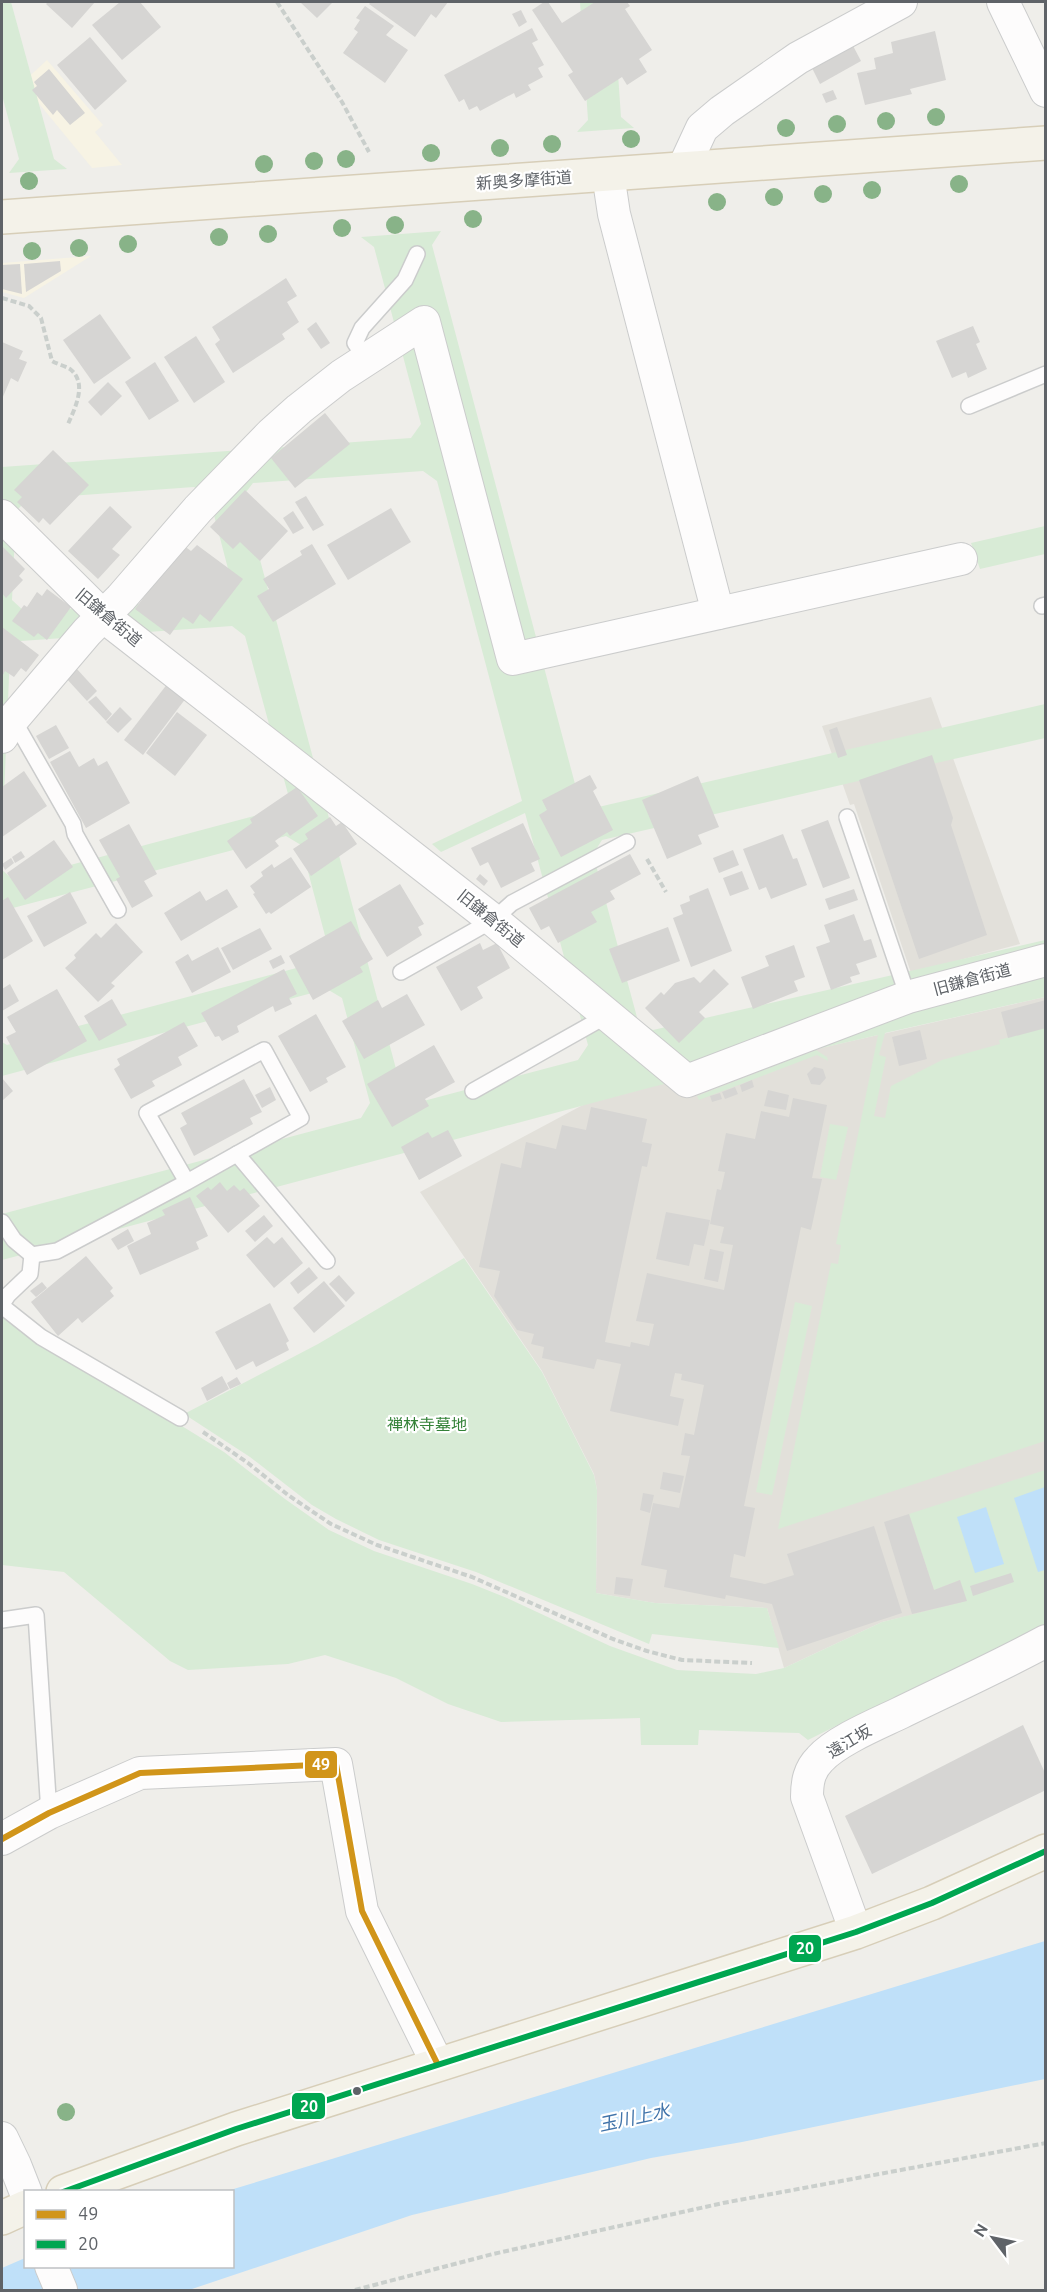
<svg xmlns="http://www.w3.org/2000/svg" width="1047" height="2292" font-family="Ubuntu,'Noto Sans JP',sans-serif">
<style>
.commercial{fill:#f7f3e4}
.education{fill:#e2e0da}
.green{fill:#d8ebd6;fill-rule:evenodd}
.water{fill:#bfe0f9}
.building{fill:#d6d5d3}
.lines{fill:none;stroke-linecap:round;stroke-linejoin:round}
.service-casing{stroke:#cbcccc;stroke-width:18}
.minor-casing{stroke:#cbcccc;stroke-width:34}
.primary-casing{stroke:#d7ceb8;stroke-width:36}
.path{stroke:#cacfcc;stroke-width:4;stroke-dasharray:6 3;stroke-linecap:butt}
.service{stroke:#fdfcfc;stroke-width:15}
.minor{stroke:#fdfcfc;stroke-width:32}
.primary{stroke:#f4f2e9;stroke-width:33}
.bus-1-casing{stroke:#fff;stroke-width:10}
.bus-2-casing{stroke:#fff;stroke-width:10}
.bus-1{stroke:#d1951a;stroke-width:6}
.bus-2{stroke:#00a651;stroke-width:6}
.tree{fill:#88b388}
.bus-dot{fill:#5f6368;stroke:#fff;stroke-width:2}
.labels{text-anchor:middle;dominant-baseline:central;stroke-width:4.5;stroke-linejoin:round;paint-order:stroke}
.street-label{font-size:16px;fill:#5f6368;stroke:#fff}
.park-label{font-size:16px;fill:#348238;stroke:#fff}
.water-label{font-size:18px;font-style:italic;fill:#4174aa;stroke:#fff}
.line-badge{stroke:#fff;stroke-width:2}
.badge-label{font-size:16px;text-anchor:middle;font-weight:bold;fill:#fff}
</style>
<rect width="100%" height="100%" fill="#efeeea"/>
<g class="commercial">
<polygon points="47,60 103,125 95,132 122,165 92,168 22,83"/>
<polygon points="91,256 24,298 2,292 2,263"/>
</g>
<g class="education">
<polygon points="931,697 1020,944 911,973 854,804 850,805 822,726"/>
<polygon points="1045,997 1045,1584 882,1622 784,1668 767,1608 655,1603 596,1593 597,1490 594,1474 542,1371 420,1192 652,1068 689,1098 821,1048"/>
</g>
<g class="green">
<polygon points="2,2 11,2 54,159 67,169 9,173 19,159 2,95"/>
<polygon points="580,2 613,2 621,117 634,128 577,132 588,120"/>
<path d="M441 231 432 245 579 799 594 808 1045 704V738L602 840 593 854 638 1021 653 1030 1045 940V997L885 1033 879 1055 886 1057 874 1116 885 1118 891 1086 942 1060 1000 1044 999 1040 1045 1027V1441L778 1529 831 1263 838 1264 841 1245 836 1244 878 1035 656 1086 2 1260V1214L361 1118 370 1103 342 998 327 989 2 1076V1042L7 1045 319 962 328 947 301 845 286 836 9 909 2 919V870L14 880 280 809 288 794 245 636 232 626 21 641 10 653 2 844V467L411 438 421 424 374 247 361 237ZM423 471 437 481 522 801 432 844 441 852 525 813 588 1045 578 1060 416 1103 403 1095 243 496 253 483ZM194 487 209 496 232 584 222 598 25 612 12 600 16 511 28 499Z"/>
<polygon points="1045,526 1045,554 980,569 971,543"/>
<polygon points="816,1050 827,1057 828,1061 817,1055 699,1100 697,1096"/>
<polygon points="830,1124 848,1127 836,1180 820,1177"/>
<polygon points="464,1258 542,1372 594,1475 597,1490 596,1593 655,1603 767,1608 779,1648 652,1634 649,1644 476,1572 379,1540 336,1519 312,1505 250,1457 184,1414 318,1344"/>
<polygon points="795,1302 812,1306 772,1495 756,1492"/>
<polygon points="2,1315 224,1452 285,1499 329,1530 374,1551 472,1584 507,1598 610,1646 677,1670 756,1674 784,1668 882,1622 966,1601 960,1580 934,1590 909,1514 1045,1470 1045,1630 892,1703 844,1722 808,1740 799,1733 699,1730 698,1745 641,1745 640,1718 501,1722 448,1704 396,1678 325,1655 288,1664 188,1670 170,1661 64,1572 2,1565"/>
</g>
<g class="water">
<polygon points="1045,1487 1045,1570 1038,1572 1014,1498"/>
<polygon points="986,1507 1004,1564 975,1573 957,1517"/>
<polygon points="1045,1941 1045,2079 742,2142 651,2158 412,2215 189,2290 2,2290 2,2268 25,2258 26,2266 232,2266 232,2192 227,2191"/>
</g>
<g class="building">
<polygon points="48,2 95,2 72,28 46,4"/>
<polygon points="120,2 140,2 161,27 122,60 92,25"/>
<polygon points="300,2 333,2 317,18"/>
<polygon points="371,2 448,2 436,18 431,14 415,37 369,4"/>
<polygon points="544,2 548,2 562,23 595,2 627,2 630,6 625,9 652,50 639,59 647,72 627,85 622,77 585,101 568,75 573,72 532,10"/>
<polygon points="365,6 394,26 386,35 408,50 385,83 343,53 358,32 354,29 360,20 356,18"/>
<polygon points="521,10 527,22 519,27 512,14"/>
<polygon points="532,28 538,40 532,43 544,65 538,68 543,77 528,85 531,90 516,98 514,93 480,111 477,106 469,110 464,99 459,102 444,75"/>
<polygon points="935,31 946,80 910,89 912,94 865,105 857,73 876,69 874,58 893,53 891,42"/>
<polygon points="90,37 127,81 95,110 57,65"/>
<polygon points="851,42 861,61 820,84 810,64"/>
<polygon points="49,69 85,113 70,125 57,110 53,115 32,90 37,86 34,82"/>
<polygon points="833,90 837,99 826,103 822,94"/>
<polygon points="60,261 61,271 26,292 24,264"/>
<polygon points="20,264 22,294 2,289 2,265"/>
<polygon points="286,278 297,296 287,302 299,322 282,334 285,339 233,373 215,344 220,340 212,327"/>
<polygon points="100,314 131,358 94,384 63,340"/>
<polygon points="316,322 330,343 321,349 307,329"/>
<polygon points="973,326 980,342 976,344 987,369 968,378 966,372 952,378 936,341"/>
<polygon points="196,336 225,382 194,403 164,357"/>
<polygon points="2,342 23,351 19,359 27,362 18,382 11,378 2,399"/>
<polygon points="155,362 179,401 149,420 125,382"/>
<polygon points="108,382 122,396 101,416 88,402"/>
<polygon points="325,413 350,444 295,488 271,458"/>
<polygon points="53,450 89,485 50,525 43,518 39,523 17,502 22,497 14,490"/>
<polygon points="245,490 288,531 260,561 240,542 233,549 210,527"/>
<polygon points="306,496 324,525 313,531 295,502"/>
<polygon points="110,506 132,527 112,549 120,555 98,579 68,551"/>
<polygon points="391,508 411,542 348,580 327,545"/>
<polygon points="293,511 304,528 293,534 283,518"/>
<polygon points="312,544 336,584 273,622 257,596 269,589 263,579 302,555 300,551"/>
<polygon points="183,545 191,551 197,545 243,579 210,622 200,614 193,624 183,617 170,635 135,609"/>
<polygon points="2,546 25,569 19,576 23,580 6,598 2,593"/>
<polygon points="47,589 71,607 47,640 38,633 34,637 12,621 24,605 27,607 37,592 42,596"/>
<polygon points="2,627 39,655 26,672 21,668 14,677 5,671 2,677"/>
<polygon points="76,668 97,691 87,701 66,678"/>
<polygon points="168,683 186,698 143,755 124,740"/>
<polygon points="96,696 112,714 106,721 88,702"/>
<polygon points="120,707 132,719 118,733 106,722"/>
<polygon points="177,712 207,735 175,776 146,753"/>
<polygon points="56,725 69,748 49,759 36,736"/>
<polygon points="837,727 847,755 838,758 829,730"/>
<polygon points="70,751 79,767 94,758 98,766 107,761 130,803 86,828 50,762"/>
<polygon points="932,755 953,818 951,825 987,935 919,959 859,780"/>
<polygon points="24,771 47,806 2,837 2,787"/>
<polygon points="590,775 597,788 593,791 613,830 561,857 539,815 547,810 542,800"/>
<polygon points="698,776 719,827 698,835 702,844 667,859 642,800"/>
<polygon points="297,787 318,816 290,836 287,832 275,841 279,846 246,869 227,841 252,823 250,819"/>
<polygon points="330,817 336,826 342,822 357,844 311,876 293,849 308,839 305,834"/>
<polygon points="828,820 850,878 823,888 801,830"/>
<polygon points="523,823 540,859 531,863 535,871 501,888 488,862 480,866 471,848"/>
<polygon points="129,824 157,874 144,881 153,896 132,908 116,879 120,877 99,840"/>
<polygon points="783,834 793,859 797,858 807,885 771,899 766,887 759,890 743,849"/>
<polygon points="54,840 73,867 25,900 7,873"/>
<polygon points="733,850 739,865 719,873 713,858"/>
<polygon points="21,851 25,857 15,863 12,857"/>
<polygon points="630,854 641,874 610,891 615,899 591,912 597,922 558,943 549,926 541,930 529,908"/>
<polygon points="291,857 311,887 271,914 269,912 266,914 253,894 255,893 250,886 263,876 261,872 272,864 274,868"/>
<polygon points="11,858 14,863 5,870 2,864"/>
<polygon points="742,871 749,889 730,896 723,878"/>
<polygon points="480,874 488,881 484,886 476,879"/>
<polygon points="400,884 424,924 418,927 422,935 387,957 358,909"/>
<polygon points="708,888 732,951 691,967 673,918 683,914 680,905 690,901 689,896"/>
<polygon points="227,889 238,907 181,941 164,913 200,891 206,901"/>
<polygon points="854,889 858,900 829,910 825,899"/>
<polygon points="70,892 87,923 44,947 27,916"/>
<polygon points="8,897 33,941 2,960 2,901"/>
<polygon points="854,914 864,941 871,939 877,957 856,964 860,974 850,977 852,982 831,990 816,947 830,942 824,925"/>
<polygon points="351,921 373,959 360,967 363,972 313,1000 289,956"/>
<polygon points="116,923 143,952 111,983 115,986 98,1002 65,968 76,958 74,955 96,933 101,938"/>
<polygon points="668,927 680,961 622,983 609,949"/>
<polygon points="260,928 272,949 233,970 221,948"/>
<polygon points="480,943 483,950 497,943 510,968 477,987 483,998 461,1011 436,967"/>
<polygon points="794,945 805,977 794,981 798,991 753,1009 741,977 769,966 765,956"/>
<polygon points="218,947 231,972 192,993 175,962 188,954 192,961"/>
<polygon points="281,955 285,963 273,969 269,961"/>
<polygon points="284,969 297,994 289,998 292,1004 275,1012 273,1006 237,1026 239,1032 222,1041 219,1036 215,1037 201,1013"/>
<polygon points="714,969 729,984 699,1012 705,1018 679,1043 645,1008 661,992 664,995 675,983 694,977 700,983"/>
<polygon points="10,984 19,1001 2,1011 2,989"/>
<polygon points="57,989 87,1041 27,1075 6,1037 16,1032 7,1017"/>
<polygon points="407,994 425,1025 364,1059 342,1021 378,1000 382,1008"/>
<polygon points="112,999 127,1025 99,1041 84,1016"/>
<polygon points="1046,1000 1046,1028 1008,1038 1001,1012"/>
<polygon points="316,1014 346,1067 326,1078 328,1082 310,1092 278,1036"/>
<polygon points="184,1022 198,1046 178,1057 182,1065 152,1081 155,1086 131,1099 114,1069 120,1065 117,1059"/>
<polygon points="920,1030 927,1059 899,1066 892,1037"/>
<polygon points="434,1045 455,1082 425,1099 429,1106 392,1127 367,1084"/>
<polygon points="814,1067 823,1069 826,1078 820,1085 811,1084 807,1074"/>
<polygon points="2,1078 13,1091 2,1101"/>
<polygon points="244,1079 262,1112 250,1118 253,1124 194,1156 180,1128 187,1124 181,1113"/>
<polygon points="752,1080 754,1087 742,1092 740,1085"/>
<polygon points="270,1087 276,1100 262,1108 255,1095"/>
<polygon points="735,1087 738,1094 725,1099 722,1092"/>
<polygon points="768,1090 789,1095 786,1110 764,1106"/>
<polygon points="720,1093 722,1099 712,1102 710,1096"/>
<polygon points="793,1098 827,1105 812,1178 822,1179 811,1230 801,1227 744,1506 755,1508 745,1557 734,1554 730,1577 765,1584 794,1575 787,1554 874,1526 902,1613 787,1651 772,1604 726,1595 725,1599 664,1587 667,1570 641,1565 653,1503 679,1508 690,1456 681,1455 685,1433 694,1435 704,1385 681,1380 682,1374 675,1373 670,1396 684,1399 678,1426 610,1411 621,1364 597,1359 594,1369 542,1358 544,1347 531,1344 534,1334 517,1330 494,1296 500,1271 479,1267 501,1163 521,1168 526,1142 556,1149 562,1125 586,1130 591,1107 647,1119 642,1142 652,1144 647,1167 642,1166 605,1342 630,1347 631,1342 649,1346 654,1324 636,1321 647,1273 724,1290 733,1245 720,1243 724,1227 710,1224 717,1189 721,1190 725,1172 718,1171 726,1133 755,1139 761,1111 789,1117"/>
<polygon points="448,1130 462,1156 419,1180 401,1147 428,1132 432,1138"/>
<polygon points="220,1182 227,1191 234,1185 240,1191 244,1188 260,1206 228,1233 196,1196 208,1187 211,1190"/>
<polygon points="190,1197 208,1236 196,1242 199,1249 140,1275 127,1246 151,1234 147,1223 165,1215 162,1210"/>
<polygon points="666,1212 710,1220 704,1246 694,1244 689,1266 656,1259"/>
<polygon points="264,1215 273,1226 255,1242 245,1231"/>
<polygon points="128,1229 134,1241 118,1250 111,1239"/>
<polygon points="267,1237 274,1244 282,1237 303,1263 274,1288 246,1255"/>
<polygon points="710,1249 724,1252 718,1282 704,1279"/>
<polygon points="86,1256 113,1288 110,1291 114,1296 82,1323 78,1318 58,1336 31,1302"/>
<polygon points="309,1267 318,1278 298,1294 290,1283"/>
<polygon points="339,1275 355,1293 346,1302 329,1284"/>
<polygon points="324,1281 345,1306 314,1333 293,1308"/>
<polygon points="42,1282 47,1288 36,1297 30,1291"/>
<polygon points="270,1303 289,1341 286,1343 289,1350 256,1367 253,1361 236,1370 215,1332"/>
<polygon points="222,1376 229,1389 207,1401 201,1388"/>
<polygon points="237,1377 241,1384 230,1389 227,1383"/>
<polygon points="663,1472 684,1476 680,1493 660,1489"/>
<polygon points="643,1493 654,1495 650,1513 640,1510"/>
<polygon points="909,1514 934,1590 960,1580 967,1601 912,1614 884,1522"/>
<polygon points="1011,1573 1014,1582 973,1596 970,1586"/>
<polygon points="616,1577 633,1579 630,1596 614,1594"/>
<polygon points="1023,1725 1046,1775 1046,1790 872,1874 845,1816"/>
</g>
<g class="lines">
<defs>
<g id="service">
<polyline points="366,359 355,343 362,328 405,280 417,254"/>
<polyline points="969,406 1046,374"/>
<polyline points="1042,606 1046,605"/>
<polyline points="13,719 73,824 75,834 118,910"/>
<polyline points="847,817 908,997"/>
<polyline points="401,972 493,920 512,903 627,842"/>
<polyline points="473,1091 608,1015"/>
<polyline points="237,1154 327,1261"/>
<polyline points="2,1222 14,1240 32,1255 57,1251 187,1182 301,1118 264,1050 147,1113 187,1182"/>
<polyline points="2,1304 8,1295 30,1274 32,1255"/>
<polyline points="2,1306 41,1337 180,1418"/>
<polyline points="2,1620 36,1615 49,1813"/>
</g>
<g id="minor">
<polyline points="1003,2 1046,91"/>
<polyline points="683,169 702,128 722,111 798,58 901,2"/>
<polyline points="608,174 614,214 718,613"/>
<polyline points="2,516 103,616 493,920 687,1081 908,997 1046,960"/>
<polyline points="2,737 13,719 87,632 121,598 198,509 271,434 299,409 341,376 424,322 513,659 961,559"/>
<polyline points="2,1839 49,1813 140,1773 336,1764 362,1911 437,2063"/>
<path d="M856 1932 807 1797C807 1782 809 1770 820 1759 836 1741 877 1724 900 1713 949 1689 998 1667 1046 1641"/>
<polyline points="2,2138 15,2165 26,2193"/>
<polyline points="51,2266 61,2290"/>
</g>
<g id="primary">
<polyline points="2,217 1046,143"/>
<polyline points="63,2192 236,2129 856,1932 932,1903 1046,1851"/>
<polyline points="2,2218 26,2207"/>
</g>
</defs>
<use href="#service" class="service-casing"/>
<use href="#minor" class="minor-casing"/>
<use href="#primary" class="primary-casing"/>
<g class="path">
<polyline points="277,2 342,102 369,152"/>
<path d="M2 298 29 306 41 318 52 361C57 364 65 366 70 369 88 383 75 408 68 424"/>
<polyline points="647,859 666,892"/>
<polyline points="203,1432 248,1463 288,1495 331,1524 377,1545 472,1577 613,1639 647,1651 682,1660 752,1663"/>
<polyline points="355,2290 493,2254 723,2203 1046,2143"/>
</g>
<use href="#service" class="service"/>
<use href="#minor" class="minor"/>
<use href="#primary" class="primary"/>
<defs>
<polyline id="bus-1" points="2,1839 49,1813 140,1773 336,1764 362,1911 437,2063"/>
<polyline id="bus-2" points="63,2192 236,2129 856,1932 932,1903 1046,1851"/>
</defs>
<use href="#bus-1" class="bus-1-casing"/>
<use href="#bus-2" class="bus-2-casing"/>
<use href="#bus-1" class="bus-1"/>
<use href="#bus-2" class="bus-2"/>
</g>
<g class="tree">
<circle cx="936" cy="117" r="9"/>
<circle cx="886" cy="121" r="9"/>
<circle cx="837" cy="124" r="9"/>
<circle cx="786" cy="128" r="9"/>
<circle cx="631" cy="139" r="9"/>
<circle cx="552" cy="144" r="9"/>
<circle cx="500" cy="148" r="9"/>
<circle cx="431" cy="153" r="9"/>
<circle cx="346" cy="159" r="9"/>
<circle cx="314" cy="161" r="9"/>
<circle cx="264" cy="164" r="9"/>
<circle cx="29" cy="181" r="9"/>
<circle cx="959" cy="184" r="9"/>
<circle cx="872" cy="190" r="9"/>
<circle cx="823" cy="194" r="9"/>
<circle cx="774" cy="197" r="9"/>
<circle cx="717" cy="202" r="9"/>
<circle cx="473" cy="219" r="9"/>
<circle cx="395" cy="225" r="9"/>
<circle cx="342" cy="228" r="9"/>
<circle cx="268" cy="234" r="9"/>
<circle cx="219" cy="237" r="9"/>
<circle cx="128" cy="244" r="9"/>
<circle cx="79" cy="248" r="9"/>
<circle cx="32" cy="251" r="9"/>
<circle cx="66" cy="2112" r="9"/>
</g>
<circle class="bus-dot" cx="357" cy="2091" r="5"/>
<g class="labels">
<g class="street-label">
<text transform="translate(524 180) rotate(-4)">新奥多摩街道</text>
<text transform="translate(109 617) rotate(40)">旧鎌倉街道</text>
<text transform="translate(491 918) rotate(39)">旧鎌倉街道</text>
<text transform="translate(972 979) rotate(-15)">旧鎌倉街道</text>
<text transform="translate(849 1741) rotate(-31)">遠江坂</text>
</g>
<g class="park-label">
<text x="427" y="1424">禅林寺墓地</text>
</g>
<g class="water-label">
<text transform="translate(634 2117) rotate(-12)">玉川上水</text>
</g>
</g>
<g class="line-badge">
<rect x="304" y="1750" width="34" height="29" rx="6" fill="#d1951a"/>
<rect x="788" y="1934" width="34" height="29" rx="6" fill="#00a651"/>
<rect x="291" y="2092" width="35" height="28" rx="6" fill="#00a651"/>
</g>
<g class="badge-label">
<text x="321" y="1770">49</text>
<text x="805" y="1954">20</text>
<text x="309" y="2112">20</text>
</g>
<rect width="1047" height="2292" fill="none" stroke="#5f6368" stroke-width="6"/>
<rect x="24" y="2190" width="210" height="78" fill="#ffffff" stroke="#bfc1c3" stroke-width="1.5"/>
<rect x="36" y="2210" width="30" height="9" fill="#d1951a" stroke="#bfc1c3" stroke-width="1.5"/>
<text x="78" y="2220" font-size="18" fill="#5f6368">49</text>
<rect x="36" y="2240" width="30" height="9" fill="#00a651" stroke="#bfc1c3" stroke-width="1.5"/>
<text x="78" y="2250" font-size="18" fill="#5f6368">20</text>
<g transform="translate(993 2238) rotate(302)" stroke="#ffffff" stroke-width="4.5" paint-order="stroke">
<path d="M0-4.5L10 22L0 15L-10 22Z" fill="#5f6368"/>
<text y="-9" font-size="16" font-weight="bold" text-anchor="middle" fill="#5f6368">N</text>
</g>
</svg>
